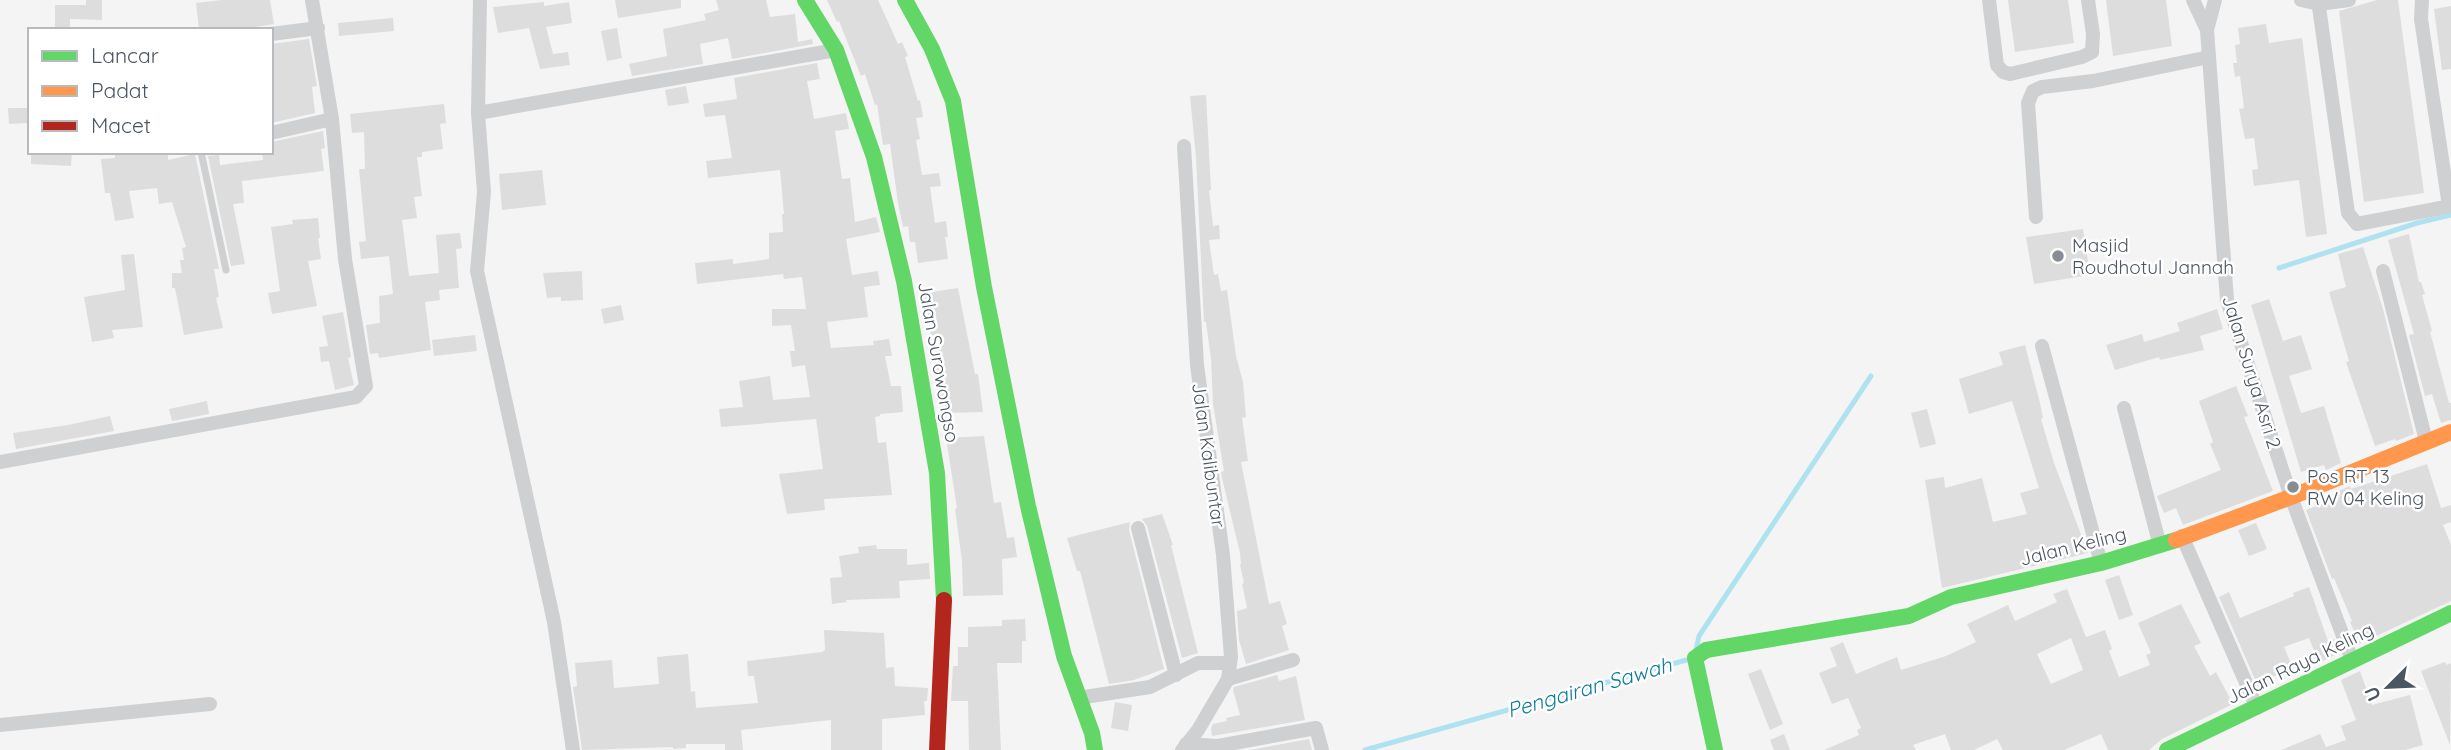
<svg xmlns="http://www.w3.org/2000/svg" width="2451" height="750" font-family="Quicksand,sans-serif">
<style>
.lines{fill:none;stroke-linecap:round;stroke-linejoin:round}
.stream{stroke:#aee2f0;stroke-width:5}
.building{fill:#ddddde;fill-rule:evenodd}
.lane{stroke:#ced0d2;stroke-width:7}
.street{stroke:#ced0d2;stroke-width:14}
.fast{stroke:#63d668;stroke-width:16}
.slow{stroke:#ff974d;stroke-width:16}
.jam{stroke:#b3261e;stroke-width:16}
.poi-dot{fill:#868d94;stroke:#fff;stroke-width:2.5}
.labels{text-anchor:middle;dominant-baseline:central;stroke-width:5;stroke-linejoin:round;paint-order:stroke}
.poi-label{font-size:19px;fill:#4a5661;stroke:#fff;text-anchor:start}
.street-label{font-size:19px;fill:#4a5661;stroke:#fff}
.water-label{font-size:21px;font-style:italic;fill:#0c7c9b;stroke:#fff}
</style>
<rect width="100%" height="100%" fill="#f4f4f4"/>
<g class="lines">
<g class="stream">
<polyline points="2279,268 2417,223 2451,215"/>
<polyline points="1696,650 1699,636 1871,376"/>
<polyline points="1365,750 1690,659"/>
</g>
</g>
<g class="building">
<polygon points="86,0 102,0 102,20 70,19 70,30 55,30 55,5 86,5"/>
<polygon points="222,0 270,0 274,24 244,29 199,30 196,3"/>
<polygon points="615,0 681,0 681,8 618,18"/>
<polygon points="716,0 766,0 770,17 795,14 798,42 812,39 813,44 732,59 728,38 700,44 703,64 632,76 629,64 667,56 663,29 706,20 704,14 719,10"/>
<polygon points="827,0 878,0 898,44 902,42 908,56 905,57 918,101 920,100 923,117 916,118 920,139 916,140 922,175 939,173 941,186 930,187 935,223 946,221 948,237 945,237 948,259 918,263 915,242 910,242 908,226 903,227 898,203 890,144 883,145 877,104 875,105 865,74 861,76 839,21 837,22"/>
<polygon points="2008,0 2068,0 2074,43 2015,52"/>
<polygon points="2106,0 2166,0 2172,46 2113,56"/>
<polygon points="2377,0 2398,0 2424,193 2364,202 2339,11"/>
<polygon points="544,2 544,6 569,2 572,23 546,27 553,54 568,52 570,65 540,69 529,28 498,33 493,7"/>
<polygon points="2451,6 2451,69 2442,70 2434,9"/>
<polygon points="393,18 394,31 339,36 338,23"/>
<polygon points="2266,24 2269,43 2302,38 2327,234 2306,237 2299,180 2254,186 2252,170 2258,169 2254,138 2245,139 2239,109 2244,108 2240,76 2235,77 2233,63 2237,63 2235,45 2240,44 2238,28"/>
<polygon points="617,28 622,58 607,61 601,31"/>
<polygon points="309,39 317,86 312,87 315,113 271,123 271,44"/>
<polygon points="817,63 820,79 807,81 814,119 846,113 849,129 835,131 842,179 850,178 855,222 876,217 880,232 846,239 852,275 878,271 880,285 864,287 868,317 827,322 831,348 874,345 873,341 889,339 892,356 885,356 891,386 901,386 903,412 880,414 880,416 875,417 878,443 886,442 892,495 824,499 825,510 787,514 779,474 823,469 816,419 721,427 719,409 743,407 739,381 770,376 773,400 810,397 805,365 792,367 790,351 795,351 791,325 772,326 772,309 806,309 802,277 784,279 783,274 697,284 695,263 733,259 733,264 769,259 769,233 783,232 782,214 784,214 780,170 708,178 706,161 732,158 725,115 705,117 703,104 737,99 734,78"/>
<polygon points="686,86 689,103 668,106 665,90"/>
<polygon points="1206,95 1211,190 1209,190 1213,226 1219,225 1220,239 1209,240 1214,275 1218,274 1221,291 1227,290 1236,356 1243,382 1246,417 1242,418 1248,461 1241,462 1269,604 1280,601 1287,624 1282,626 1289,650 1246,664 1239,640 1237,611 1247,608 1242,584 1244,583 1240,565 1241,564 1240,553 1222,478 1221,472 1224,471 1213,404 1211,359 1206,322 1204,322 1196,158 1190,96"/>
<polygon points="444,104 446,123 440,124 443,149 422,152 422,157 417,157 422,196 414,197 417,218 402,220 409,276 439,273 436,235 460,233 462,248 456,249 459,288 439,290 440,300 425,302 431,350 379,358 378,353 370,354 366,325 380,323 379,296 393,294 389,256 361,259 359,242 366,241 359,169 365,169 364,132 352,133 350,114"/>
<polygon points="8,108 28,108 29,123 9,124"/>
<polygon points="323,131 325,148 321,149 324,171 242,181 244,203 233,204 245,264 231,266 208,156 219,155 220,165 263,160 262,152 271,152 271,142"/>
<polygon points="31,152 72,152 71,166 31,164"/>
<polygon points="115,152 168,152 168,160 195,154 219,269 214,269 219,297 216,298 223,328 184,335 175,288 172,288 172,273 182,273 180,260 184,260 182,248 186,247 172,202 159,204 157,188 129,191 134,218 115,221 110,193 105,193 101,159 115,158"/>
<polygon points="542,170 546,205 502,210 499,174"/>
<polygon points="318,218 320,238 318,238 321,259 308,261 317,306 272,314 268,293 280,291 271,227 293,224 292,220"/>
<polygon points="2083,229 2090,275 2034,284 2026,237"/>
<polygon points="2409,234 2419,282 2421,282 2425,294 2422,295 2432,331 2430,332 2449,403 2451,403 2451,420 2441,423 2432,394 2425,396 2409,335 2414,334 2388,240"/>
<polygon points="2363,247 2383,309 2414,434 2396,441 2395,439 2375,446 2346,362 2349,361 2329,292 2346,287 2338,254"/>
<polygon points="134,254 143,327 112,330 114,338 92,342 84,297 125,290 121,255"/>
<polygon points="582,271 583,300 561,301 561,297 547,298 543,273"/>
<polygon points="958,288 975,374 978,374 983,412 945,413 942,395 939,395 925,293"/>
<polygon points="2269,299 2283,341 2301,335 2312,369 2289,376 2301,413 2324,406 2341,463 2326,470 2324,465 2301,472 2251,305"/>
<polygon points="621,305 624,320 604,324 601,309"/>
<polygon points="2217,309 2223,329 2200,336 2204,350 2160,360 2159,357 2115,370 2106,345 2142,334 2144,342 2180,331 2177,323"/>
<polygon points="343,312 351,357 348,358 354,385 335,390 329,361 321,362 319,347 328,346 322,316"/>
<polygon points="475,335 477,351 434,356 432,340"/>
<polygon points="2025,345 2040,403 2043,418 2041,419 2054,463 2088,553 1942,588 1925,480 1944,477 1945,488 1982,478 1993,522 2027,514 2020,493 2039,488 2012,401 1969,414 1959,379 2003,365 1999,352"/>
<polygon points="2236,386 2248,416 2244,417 2273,491 2183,525 2176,508 2164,513 2157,496 2221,470 2210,444 2213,442 2199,401"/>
<polygon points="207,401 209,414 172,421 169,409"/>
<polygon points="1927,409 1936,444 1920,448 1911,413"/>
<polygon points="110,416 114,431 16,449 13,433 68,425"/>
<polygon points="984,436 994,503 1001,502 1007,538 1014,537 1017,557 1002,559 1003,595 963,596 962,561 955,509 957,508 946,438"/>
<polygon points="2427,464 2441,508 2451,505 2451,522 2443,525 2451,545 2451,601 2357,645 2352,632 2354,631 2350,622 2352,621 2334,578 2332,579 2306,510 2336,498 2334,493 2350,486 2351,489"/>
<polygon points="1162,514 1173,545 1171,545 1198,653 1182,658 1147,526 1142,519"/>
<polygon points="1130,522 1129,530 1164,669 1134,680 1109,684 1080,571 1077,571 1067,538"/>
<polygon points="2256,523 2267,549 2249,556 2238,530"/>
<polygon points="876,545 877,549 907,549 907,565 929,563 930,579 899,581 900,598 846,600 847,602 832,604 830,578 842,577 839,556 859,553 858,547"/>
<polygon points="2119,575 2133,615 2119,620 2105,580"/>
<polygon points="2309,587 2328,641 2334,639 2339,653 2319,663 2309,638 2284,647 2293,668 2270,678 2273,685 2260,691 2219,597 2229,592 2240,618 2294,596 2293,593"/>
<path d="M2067 589 2086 637 2105 630 2112 649 2109 651 2119 677 2150 665 2146 655 2151 653 2138 623 2181 604 2201 643 2194 646 2210 676 2216 672 2233 704 2162 739 2149 750H2108L2101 734 2064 750H2003L1997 739 1974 750H1951L1945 734 1913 745 1916 750H1824L1859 735 1857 730 1861 728 1848 698 1832 704 1819 673 1837 666 1830 648 1843 642 1856 674 1897 657 1901 670 1946 656 1976 642 1967 624 2008 605 2015 621 2057 602 2053 594ZM2071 638 2083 670 2051 684 2037 654Z"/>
<polygon points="1025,619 1026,641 1022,641 1022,663 997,663 1001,750 969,750 968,701 951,701 953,666 958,666 958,647 968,647 968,627 1002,626 1002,620"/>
<polygon points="824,630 884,633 886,668 894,667 895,686 928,688 927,701 924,701 925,715 882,719 882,750 831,750 831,720 741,730 743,750 725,750 725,744 686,744 686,748 673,749 673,747 582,750 573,687 577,686 575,663 612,660 614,688 659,684 657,657 688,654 691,692 695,691 696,708 758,703 754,676 748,676 747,661 822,652 825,650"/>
<polygon points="2445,662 2447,665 2451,663 2450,745 2421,671"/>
<polygon points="1761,669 1783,724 1770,730 1748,674"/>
<polygon points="2360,671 2372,705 2410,695 2423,745 2405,750 2281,750 2320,734 2326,747 2346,740 2341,726 2356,720 2341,680"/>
<polygon points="1277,675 1279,681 1296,676 1305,720 1212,736 1211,728 1213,724 1227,721 1226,718 1240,715 1233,690 1234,687"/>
<polygon points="1115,702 1132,705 1128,731 1111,728"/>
<polygon points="1784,734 1790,750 1774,750 1770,740"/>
<polygon points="1309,739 1312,750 1250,750"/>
</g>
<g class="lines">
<polyline class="lane" points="201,152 226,270"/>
<g class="street">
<polyline points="480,0 478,113 484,192 477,271 554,622 573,750"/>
<polyline points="1989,0 1997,65 2003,72 2010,74 2082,57 2092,52 2093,34 2088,0"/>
<polyline points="2193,0 2207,30"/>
<polyline points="2215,0 2207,30 2227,300 2291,497 2352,660"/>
<polyline points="2301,0 2319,4 2349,0"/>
<polyline points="2318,0 2348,213 2357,224 2451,206"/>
<polyline points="2422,0 2421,19 2449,206"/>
<polyline points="271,34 318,28"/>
<polyline points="478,113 836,50"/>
<polyline points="271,133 332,119"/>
<polyline points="2036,217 2028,103 2033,91 2042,87 2093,81 2209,57"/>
<polyline points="2383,271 2426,441"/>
<polyline points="2042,346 2101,563"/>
<polyline points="2124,408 2160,546"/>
<polyline points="0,462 356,397 366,386 345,259 332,119 312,0"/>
<polyline points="1138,528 1176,675"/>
<polyline points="2182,536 2257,708"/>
<polyline points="1228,679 1293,660"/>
<polyline points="1078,698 1150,687 1198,663 1230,663"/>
<polyline points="0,725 210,704"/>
<polyline points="1186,744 1218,746 1316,728 1322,750"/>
<polyline points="1182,750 1198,730 1228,679 1231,657 1223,555 1197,365 1184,146"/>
</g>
<g class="fast">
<polyline points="805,0 836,50 874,157 904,281 937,473 944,600"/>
<polyline points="905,0 932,49 953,101 984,287 1028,506 1064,656 1092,733 1095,750"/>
<polyline points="1715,750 1695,658 1706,650 1909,616 1951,597 2101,563 2176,540"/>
<polyline points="2167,750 2451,613"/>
</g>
<polyline class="slow" points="2176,540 2291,497 2451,432"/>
<polyline class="jam" points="937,750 944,600"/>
</g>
<g class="poi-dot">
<circle cx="2058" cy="256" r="7"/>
<circle cx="2293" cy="487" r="7"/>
</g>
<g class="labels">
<g class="poi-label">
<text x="2072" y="245">Masjid<tspan x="2072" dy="22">Roudhotul Jannah</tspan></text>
<text x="2307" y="476">Pos RT 13<tspan x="2307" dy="22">RW 04 Keling</tspan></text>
</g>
<g class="street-label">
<text transform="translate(939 362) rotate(80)">Jalan Surowongso</text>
<text transform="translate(2252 372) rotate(73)">Jalan Surya Asri 2</text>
<text transform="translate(1209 455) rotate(82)">Jalan Kalibuntar</text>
<text transform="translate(2073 546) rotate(-14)">Jalan Keling</text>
<text transform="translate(2300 663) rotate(-26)">Jalan Raya Keling</text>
</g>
<g class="water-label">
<text transform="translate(1589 687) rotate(-16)">Pengairan Sawah</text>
</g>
</g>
<rect x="28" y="28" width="245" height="126" fill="#ffffff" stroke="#b7bbc0" stroke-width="2"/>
<rect x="42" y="51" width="35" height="10" fill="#63d668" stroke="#b7bbc0" stroke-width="2"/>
<text x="91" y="63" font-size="21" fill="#4a5661">Lancar</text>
<rect x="42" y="86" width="35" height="10" fill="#ff974d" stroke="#b7bbc0" stroke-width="2"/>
<text x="91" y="98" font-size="21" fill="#4a5661">Padat</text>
<rect x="42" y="121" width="35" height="10" fill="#b3261e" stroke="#b7bbc0" stroke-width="2"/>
<text x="91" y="133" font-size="21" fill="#4a5661">Macet</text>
<g transform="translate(2388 687) rotate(246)" stroke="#ffffff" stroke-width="5" paint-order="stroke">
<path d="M0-5L12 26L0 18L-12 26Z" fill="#4a5661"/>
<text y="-10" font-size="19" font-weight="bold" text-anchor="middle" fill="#4a5661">U</text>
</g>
</svg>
